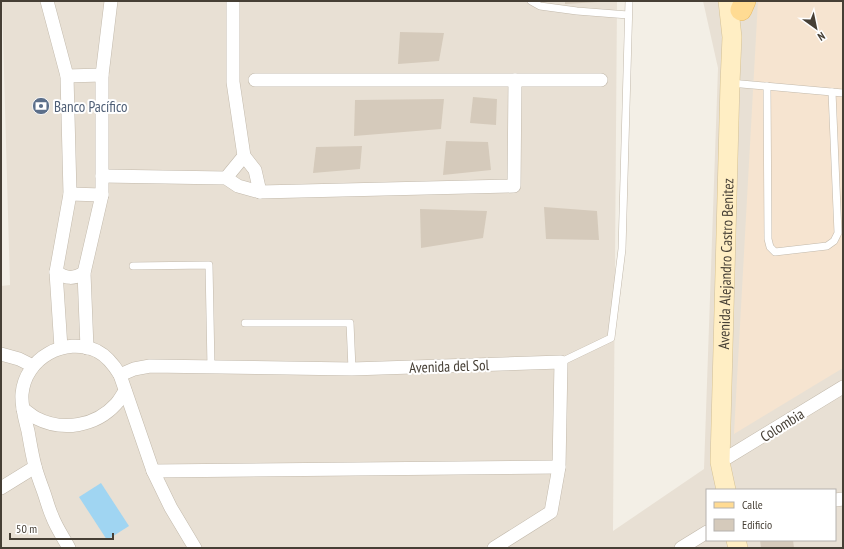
<svg xmlns="http://www.w3.org/2000/svg" width="844" height="549" font-family="'PT Sans Narrow',sans-serif">
<style>
.residential{fill:#e8e0d4;fill-rule:evenodd}
.commercial{fill:#f6e4d0}
.water{fill:#a0d5f2}
.building{fill:#d5cabb}
.lines{fill:none;stroke-linecap:round;stroke-linejoin:round}
.lane-casing{stroke:#c2b9ab;stroke-width:8}
.street-casing{stroke:#c2b9ab;stroke-width:14}
.secondary-casing{stroke:#d5c194;stroke-width:20}
.primary-casing{stroke:#e7b860;stroke-width:22}
.lane{stroke:#fff;stroke-width:7}
.street{stroke:#fff;stroke-width:13}
.secondary{stroke:#ffeec4;stroke-width:19}
.primary{stroke:#ffdb93;stroke-width:21}
.labels{text-anchor:middle;dominant-baseline:central;stroke-width:4;stroke-linejoin:round;paint-order:stroke}
.service-label{font-size:15px;fill:#4e5e75;stroke:#fff;text-anchor:start}
.street-label{font-size:15px;fill:#463f35;stroke:#fff}
</style>
<rect width="100%" height="100%" fill="#f3efe6"/>
<path class="residential" d="M2 1H617L613 531 704 469 718 68 703 1H843V548H1V286L10 285ZM707 490H835V540H707Z"/>
<polygon class="commercial" points="758,1 843,1 843,368 734,434"/>
<polygon class="water" points="101,483 129,526 107,540 79,497"/>
<g class="building">
<polygon points="565,1 598,1 598,2 565,4"/>
<polygon points="400,32 444,33 439,61 398,64"/>
<polygon points="473,97 497,99 496,125 470,123"/>
<polygon points="444,99 441,129 354,136 355,100"/>
<polygon points="446,141 488,142 491,170 443,175"/>
<polygon points="362,146 360,169 313,173 316,147"/>
<polygon points="544,207 597,211 599,240 546,239"/>
<polygon points="420,209 487,211 483,238 421,248"/>
<polygon points="760,540 793,540 794,548 761,548"/>
</g>
<g class="lines">
<defs>
<g id="lane">
<polyline points="531,1 540,6 577,11 628,15"/>
<polyline points="730,83 843,93"/>
<polyline points="767,86 768,239 770,247 775,252 827,246 834,241 838,233 832,92"/>
<polyline points="133,266 209,265 211,367"/>
<polyline points="245,323 350,323 352,369"/>
<polyline points="561,362 611,338 622,249 629,1"/>
</g>
<g id="street">
<polyline points="47,1 67,76 70,194 56,272 61,348"/>
<polyline points="67,76 102,75"/>
<polyline points="255,80 601,80"/>
<polyline points="244,156 255,170 260,192"/>
<polyline points="102,176 226,178 238,186 260,192 514,186 515,80"/>
<polyline points="226,178 244,156 233,82 233,1"/>
<polyline points="70,194 102,195"/>
<path d="M56 272C67 279 73 279 84 273"/>
<polyline points="87,348 84,273 102,195 102,75 111,1"/>
<polyline points="1,354 19,359 33,366"/>
<polyline points="120,375 134,369 150,366 352,369 561,362 559,467 551,512 494,548"/>
<path d="M23 409C28 412 32 416 36 418 63 432 96 426 116 404 120 400 122 395 125 391"/>
<polyline points="720,462 843,387"/>
<polyline points="153,471 559,467"/>
<polyline points="1,488 35,467"/>
<polyline points="835,500 843,499"/>
<path d="M69 548C63 537 56 527 52 516 48 507 46 498 43 490 40 482 37 474 35 466 32 455 30 442 28 431 25 419 21 406 22 394 25 358 65 336 97 351 107 356 114 365 120 375L153 471 171 508 195 548"/>
<polyline points="681,548 707,532"/>
</g>
<g id="secondary">
<path id="s1" d="M726 490 720 462 730 83 732 37 728 1"/>
<polyline points="736,540 738,548"/>
</g>
<polyline id="primary" points="741,10 745,1"/>
</defs>
<use href="#lane" class="lane-casing"/>
<use href="#street" class="street-casing"/>
<use href="#secondary" class="secondary-casing"/>
<use href="#primary" class="primary-casing"/>
<use href="#lane" class="lane"/>
<use href="#street" class="street"/>
<use href="#secondary" class="secondary"/>
<use href="#primary" class="primary"/>
</g>
<defs>
<symbol id="bank-disc" viewBox="-11 -11 22 22"><circle r="9.5" fill="#5c6f8a" stroke="#fff"/><path d="M-6-4H6V4H-6ZM0-2.3a2.3 2.3 0 1 0 0 4.6a2.3 2.3 0 1 0 0-4.6Z" fill="#fff"/></symbol>
</defs>
<g fill-rule="evenodd">
<use href="#bank-disc" x="31" y="96" width="20" height="20"/>
</g>
<g class="labels">
<g class="service-label">
<text x="54" y="106">Banco Pacífico</text>
</g>
<g class="street-label">
<text stroke="none"><textPath href="#s1" startOffset="227">Avenida Alejandro Castro Benitez</textPath></text>
<text transform="translate(449 366) rotate(-2)">Avenida del Sol</text>
<text transform="translate(782 425) rotate(-32)">Colombia</text>
</g>
</g>
<rect width="844" height="549" fill="none" stroke="#463f35" stroke-width="4"/>
<rect x="706" y="489" width="130" height="52" fill="#ffffff" stroke="#b5b2ae"/>
<rect x="714" y="502" width="20" height="6" fill="#ffdb93" stroke="#b5b2ae"/>
<text x="742" y="509" font-size="12" fill="#463f35">Calle</text>
<rect x="714" y="519" width="20" height="12" fill="#d5cabb" stroke="#b5b2ae"/>
<text x="742" y="529" font-size="12" fill="#463f35">Edificio</text>
<g transform="translate(816 28) rotate(147)" stroke="#ffffff" stroke-width="3" paint-order="stroke">
<path d="M0-3L7 15L0 10L-7 15Z" fill="#463f35"/>
<text y="-6" font-size="11" font-weight="bold" text-anchor="middle" fill="#463f35">N</text>
</g>
<path d="M10 533v6h103v-6" fill="none" stroke="#463f35" stroke-width="2"/>
<text x="16" y="533" font-size="12" fill="#463f35" stroke="#ffffff" stroke-width="3" paint-order="stroke">50 m</text>
</svg>
